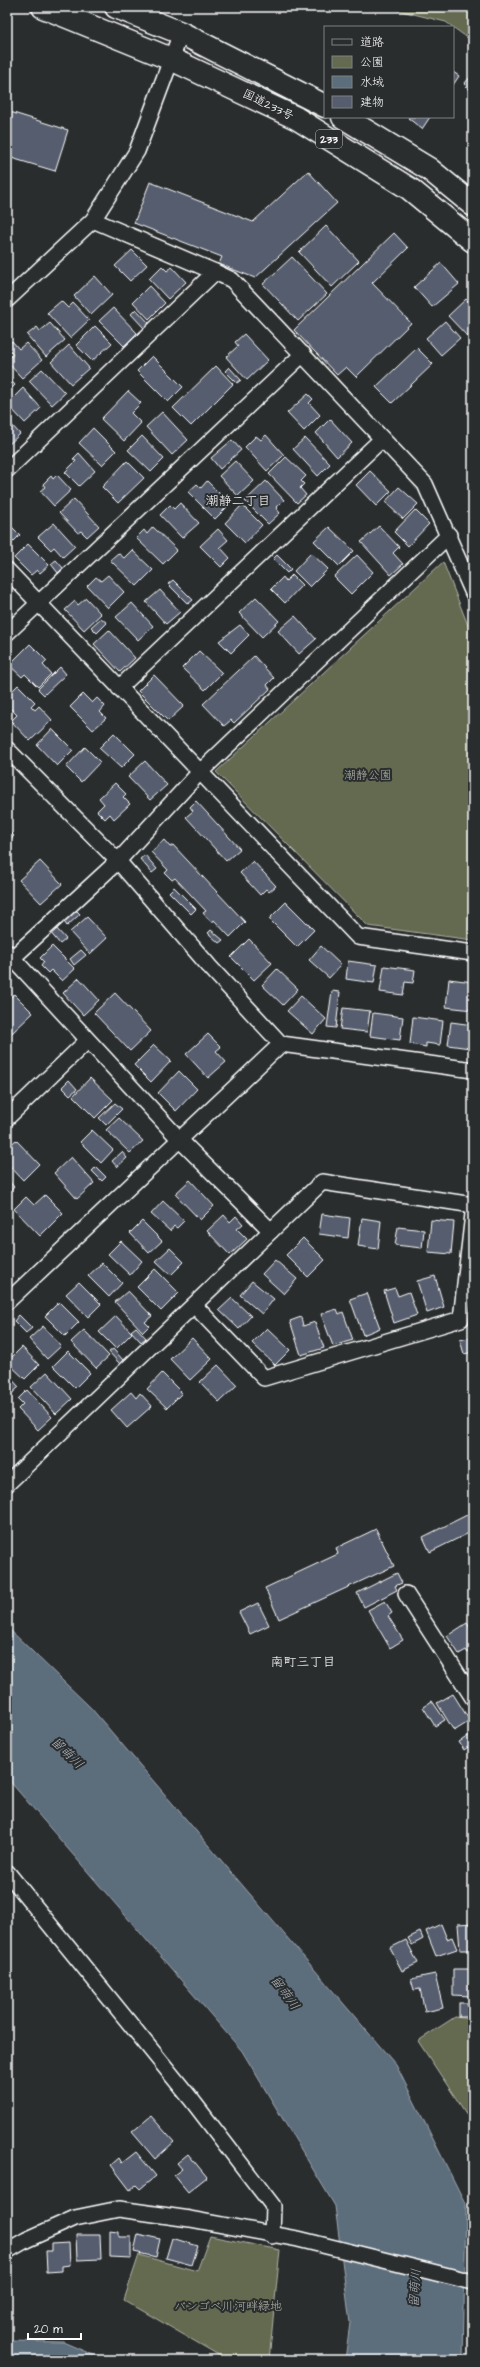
<svg xmlns="http://www.w3.org/2000/svg" width="480" height="2367" font-family="'Architects Daughter','Klee One',sans-serif">
<style>
.green{fill:#636a50;stroke:#b1b4a8}
.water{fill:#5c6d7b;stroke:#9da7b0}
.building{fill:#555d6e;stroke:#fff}
.lines{fill:none;stroke-linecap:round;stroke-linejoin:round}
.street-casing{stroke:#fff;stroke-width:18}
.highway-casing{stroke:#fff;stroke-width:25}
.street{stroke:#2a2d2e;stroke-width:15}
.highway{stroke:#2a2d2e;stroke-width:22}
.labels{text-anchor:middle;dominant-baseline:central;stroke-width:4;stroke-linejoin:round;paint-order:stroke}
.shield{fill:#2a2d2e;stroke:#bfc0c0;stroke-width:1}
.shield-label{font-size:11px;font-weight:bold;fill:#fff}
.street-label{font-size:12px;fill:#fff;stroke:#2a2d2e}
.park-label{font-size:12px;fill:#b1b4a8;stroke:#2a2d2e}
.neighbourhood-label{font-size:13px;fill:#fff;stroke:#2a2d2e}
.water-label{font-size:13px;font-style:italic;fill:#aeb6bd;stroke:#2a2d2e}
</style>
<rect width="100%" height="100%" fill="#2a2d2e"/>
<filter id="ink" filterUnits="userSpaceOnUse"><feTurbulence type="fractalNoise" baseFrequency=".025" numOctaves="2"/><feDisplacementMap in="SourceGraphic" scale="8" xChannelSelector="R" yChannelSelector="G"/><feConvolveMatrix kernelMatrix="1 2 1 2 8 2 1 2 1" color-interpolation-filters="sRGB"/></filter>
<g filter="url(#ink)">
<g class="green">
<polygon points="385,7 473,7 473,42 446,22"/>
<polygon points="443,562 473,638 473,940 368,926 216,772"/>
<polygon points="455,2017 473,2019 473,2124 418,2041"/>
<polygon points="210,2236 280,2250 269,2360 227,2360 124,2300 139,2255 197,2271"/>
</g>
<g class="water">
<polygon points="7,1627 91,1708 396,2065 466,2205 463,2360 345,2360 350,2323 335,2206 242,2051 7,1778"/>
<polygon points="7,2341 63,2342 105,2360 7,2360"/>
</g>
<g class="building">
<polygon points="453,72 459,76 453,85"/>
<polygon points="473,74 473,93 464,84"/>
<polygon points="7,111 68,130 55,171 8,157 7,160"/>
<polygon points="409,117 430,117 422,129 408,118"/>
<polygon points="308,171 337,203 255,278 219,264 222,257 134,223 150,182 253,222"/>
<polygon points="326,226 359,261 332,287 299,252"/>
<polygon points="394,233 408,248 372,283 411,323 356,377 346,367 337,375 294,330"/>
<polygon points="132,250 147,265 130,281 115,266"/>
<polygon points="292,257 327,294 298,321 263,284"/>
<polygon points="441,263 459,284 432,307 414,287"/>
<polygon points="162,266 167,271 172,267 186,282 168,299 149,279"/>
<polygon points="95,276 112,295 91,315 74,296"/>
<polygon points="149,286 165,303 149,319 133,302"/>
<polygon points="466,299 473,306 473,332 468,337 448,316"/>
<polygon points="61,301 68,308 73,303 89,320 70,338 47,313"/>
<polygon points="113,308 137,333 124,346 99,321"/>
<polygon points="136,309 149,323 144,328 131,314"/>
<polygon points="445,321 460,338 441,355 426,338"/>
<polygon points="50,323 65,340 46,357 27,335 37,327 40,331"/>
<polygon points="95,326 112,343 92,361 76,345"/>
<polygon points="244,334 268,360 247,380 226,357 238,346 235,342"/>
<polygon points="12,341 19,349 26,343 42,360 22,378 7,362 13,354 7,347"/>
<polygon points="69,345 89,368 71,384 51,362"/>
<polygon points="417,348 433,364 392,403 376,387"/>
<polygon points="152,356 183,387 168,402 137,371"/>
<polygon points="216,366 233,384 191,426 173,408"/>
<polygon points="229,367 241,380 237,383 225,371"/>
<polygon points="42,369 65,393 52,405 29,381"/>
<polygon points="7,376 15,385 7,393"/>
<polygon points="23,388 41,408 25,423 7,404"/>
<polygon points="128,391 141,403 131,413 141,423 124,441 101,419"/>
<polygon points="308,394 313,399 309,403 320,415 304,431 287,413"/>
<polygon points="162,412 188,440 172,455 146,427"/>
<polygon points="330,419 352,443 337,457 316,433"/>
<polygon points="7,420 20,434 7,446"/>
<polygon points="93,428 116,451 102,465 79,443"/>
<polygon points="266,435 284,455 267,471 245,447 256,436 261,440"/>
<polygon points="142,436 164,459 151,472 128,450"/>
<polygon points="305,438 330,464 318,476 293,449"/>
<polygon points="232,440 241,450 220,469 211,458"/>
<polygon points="79,453 95,471 79,486 65,472 76,461 73,459"/>
<polygon points="286,457 306,476 301,481 304,484 300,488 306,495 297,503 269,474"/>
<polygon points="127,461 144,478 118,503 102,487"/>
<polygon points="235,461 254,481 238,496 219,476"/>
<polygon points="370,471 391,491 376,506 356,485"/>
<polygon points="57,475 71,490 54,506 40,491 45,487 43,484 51,476 53,479"/>
<polygon points="207,481 230,504 215,519 188,492 197,484 201,488"/>
<polygon points="266,481 284,500 276,508 280,513 268,524 245,501"/>
<polygon points="399,487 418,504 403,519 385,502"/>
<polygon points="74,499 99,526 87,537 81,531 78,533 59,513"/>
<polygon points="180,503 199,523 182,538 160,515 170,505 174,509"/>
<polygon points="242,505 262,525 245,543 225,523"/>
<polygon points="415,510 429,524 408,546 394,532"/>
<polygon points="7,522 20,535 7,548"/>
<polygon points="54,523 75,546 63,557 54,547 51,550 38,537"/>
<polygon points="379,526 399,547 393,553 403,564 391,575 361,542"/>
<polygon points="153,527 177,550 163,564 136,538 144,530 147,534"/>
<polygon points="329,527 354,551 339,566 314,541"/>
<polygon points="218,529 228,540 220,547 230,558 221,567 200,546"/>
<polygon points="28,544 49,565 40,573 37,570 31,575 14,558"/>
<polygon points="132,550 153,570 137,586 110,560 118,553 124,558"/>
<polygon points="311,553 328,569 310,587 294,571"/>
<polygon points="277,555 291,569 287,573 273,559"/>
<polygon points="357,555 373,572 351,594 334,577"/>
<polygon points="56,560 63,568 58,573 51,564"/>
<polygon points="108,575 124,592 108,608 87,586 96,577 101,581"/>
<polygon points="292,575 302,585 285,603 271,589 283,577 286,581"/>
<polygon points="173,580 193,600 188,604 168,584"/>
<polygon points="160,590 180,612 166,624 146,602"/>
<polygon points="256,597 279,621 262,637 239,613"/>
<polygon points="86,598 101,614 84,630 65,610 75,601 78,605"/>
<polygon points="132,603 153,626 138,640 116,617"/>
<polygon points="7,604 12,610 7,615"/>
<polygon points="295,616 316,639 299,654 278,631"/>
<polygon points="101,618 107,623 97,633 91,627"/>
<polygon points="240,625 249,635 231,653 219,641"/>
<polygon points="109,630 135,658 120,672 94,644"/>
<polygon points="30,644 47,661 43,665 51,674 38,687 25,674 22,677 9,665"/>
<polygon points="199,651 222,673 205,690 182,668"/>
<polygon points="254,656 274,678 267,685 270,689 234,723 231,720 224,726 203,704"/>
<polygon points="60,667 66,674 44,695 38,689"/>
<polygon points="154,675 184,706 168,721 138,691"/>
<polygon points="7,681 12,686 7,690"/>
<polygon points="18,685 35,702 31,706 35,710 39,706 52,720 30,741 11,721 17,715 11,709 7,713 7,696"/>
<polygon points="83,694 92,703 97,698 105,706 100,712 106,718 93,730 70,707"/>
<polygon points="52,729 73,750 57,766 37,745"/>
<polygon points="114,733 135,754 121,768 99,748"/>
<polygon points="85,747 100,762 81,782 66,767"/>
<polygon points="145,761 167,785 150,800 128,777"/>
<polygon points="115,783 126,794 123,797 130,804 114,819 110,814 105,819 97,811 104,804 99,798"/>
<polygon points="196,801 240,849 226,861 186,817 193,811 190,807"/>
<polygon points="7,829 14,836 7,842"/>
<polygon points="164,840 170,847 173,845 245,922 230,937 214,920 212,923 203,913 206,911 175,878 172,880 165,873 168,870 151,852"/>
<polygon points="145,855 157,869 152,873 140,859"/>
<polygon points="40,861 62,884 41,903 19,880"/>
<polygon points="253,861 276,886 269,892 266,889 260,895 240,873"/>
<polygon points="174,887 196,909 191,914 169,892"/>
<polygon points="286,902 314,930 297,947 269,919"/>
<polygon points="75,909 80,914 67,926 63,920"/>
<polygon points="87,917 107,938 90,954 70,932"/>
<polygon points="55,927 66,939 60,944 50,932"/>
<polygon points="211,930 223,940 219,943 208,933"/>
<polygon points="249,939 272,963 254,980 231,957"/>
<polygon points="52,946 75,969 62,981 51,970 48,973 41,966 44,962 40,958"/>
<polygon points="321,946 341,965 329,978 309,960"/>
<polygon points="81,950 86,955 74,965 70,959"/>
<polygon points="348,961 377,965 374,983 346,979"/>
<polygon points="384,966 415,970 413,983 405,982 403,995 380,992"/>
<polygon points="277,969 298,989 283,1005 262,985"/>
<polygon points="79,978 99,1000 83,1015 63,993"/>
<polygon points="449,979 473,982 473,1010 446,1007"/>
<polygon points="332,991 340,992 336,1028 327,1027"/>
<polygon points="115,993 151,1031 130,1051 94,1013"/>
<polygon points="14,994 33,1013 12,1033 7,1028 7,1001"/>
<polygon points="301,996 326,1019 313,1034 287,1011"/>
<polygon points="343,1008 370,1011 367,1032 340,1029"/>
<polygon points="373,1013 403,1017 400,1040 370,1036"/>
<polygon points="413,1017 443,1021 440,1045 426,1043 426,1047 410,1044"/>
<polygon points="451,1022 473,1025 473,1053 469,1053 470,1048 448,1045"/>
<polygon points="208,1034 221,1047 216,1051 226,1062 208,1078 186,1054"/>
<polygon points="154,1045 171,1061 151,1082 134,1065"/>
<polygon points="179,1071 197,1089 176,1111 158,1093"/>
<polygon points="90,1078 113,1100 95,1118 73,1096"/>
<polygon points="69,1080 77,1089 70,1095 62,1087"/>
<polygon points="115,1103 122,1109 106,1125 99,1118"/>
<polygon points="119,1118 143,1141 130,1153 106,1130"/>
<polygon points="92,1130 113,1150 101,1163 80,1142"/>
<polygon points="16,1140 39,1164 23,1180 7,1163 7,1148"/>
<polygon points="122,1152 127,1158 117,1167 112,1161"/>
<polygon points="71,1157 94,1183 77,1199 54,1173"/>
<polygon points="96,1167 106,1177 102,1181 92,1171"/>
<polygon points="7,1179 14,1187 7,1195"/>
<polygon points="190,1180 214,1206 200,1220 175,1194"/>
<polygon points="45,1195 63,1213 40,1236 14,1209 26,1197 34,1205"/>
<polygon points="163,1201 184,1221 177,1228 174,1226 170,1231 151,1214"/>
<polygon points="322,1214 350,1218 348,1238 319,1234"/>
<polygon points="224,1215 230,1222 236,1216 243,1224 237,1229 247,1239 230,1255 207,1231"/>
<polygon points="362,1218 381,1221 378,1249 358,1246"/>
<polygon points="431,1220 454,1222 451,1254 428,1252"/>
<polygon points="142,1221 162,1241 149,1253 130,1233"/>
<polygon points="398,1227 424,1230 422,1248 395,1245"/>
<polygon points="303,1238 325,1260 308,1277 286,1255"/>
<polygon points="121,1241 142,1261 130,1275 108,1254"/>
<polygon points="170,1248 184,1262 171,1275 156,1261"/>
<polygon points="275,1260 297,1279 284,1294 262,1274"/>
<polygon points="102,1263 122,1283 109,1297 88,1276"/>
<polygon points="155,1269 179,1293 161,1311 137,1287"/>
<polygon points="435,1276 444,1307 427,1313 417,1281"/>
<polygon points="252,1281 274,1299 262,1314 240,1295"/>
<polygon points="79,1282 101,1304 88,1317 66,1294"/>
<polygon points="395,1288 398,1296 409,1292 417,1315 394,1323 384,1291"/>
<polygon points="128,1291 152,1316 145,1322 149,1326 143,1332 115,1302"/>
<polygon points="367,1293 380,1328 363,1335 350,1299"/>
<polygon points="232,1298 251,1316 239,1329 219,1310"/>
<polygon points="59,1302 79,1322 65,1336 45,1316"/>
<polygon points="337,1309 339,1314 343,1312 353,1340 333,1346 321,1314"/>
<polygon points="19,1315 32,1328 26,1333 14,1321"/>
<polygon points="116,1316 132,1333 116,1349 99,1332"/>
<polygon points="301,1317 303,1326 315,1322 324,1348 301,1355 290,1321"/>
<polygon points="43,1326 61,1346 47,1359 29,1339"/>
<polygon points="136,1327 146,1338 141,1342 131,1331"/>
<polygon points="267,1328 290,1350 275,1365 252,1343"/>
<polygon points="84,1330 109,1356 96,1368 71,1342"/>
<polygon points="473,1337 473,1352 464,1354 460,1340"/>
<polygon points="192,1338 212,1359 190,1380 170,1359"/>
<polygon points="22,1347 39,1365 25,1379 7,1362"/>
<polygon points="113,1349 124,1361 120,1364 109,1352"/>
<polygon points="68,1351 90,1373 75,1388 53,1366"/>
<polygon points="218,1365 237,1385 219,1402 200,1382"/>
<polygon points="47,1372 72,1399 56,1414 31,1387"/>
<polygon points="162,1373 182,1393 167,1408 147,1389"/>
<polygon points="7,1374 19,1387 7,1398"/>
<polygon points="27,1390 52,1417 38,1430 18,1409 23,1404 18,1399"/>
<polygon points="131,1392 136,1398 140,1393 152,1406 127,1428 111,1410"/>
<polygon points="473,1512 473,1531 430,1552 423,1537"/>
<polygon points="376,1529 394,1566 279,1619 265,1588 338,1554 336,1548"/>
<polygon points="397,1573 402,1583 395,1586 397,1590 364,1607 357,1593"/>
<polygon points="385,1601 392,1613 388,1616 403,1640 390,1648 368,1610"/>
<polygon points="258,1603 269,1625 250,1634 239,1612"/>
<polygon points="467,1623 473,1633 473,1649 468,1653 466,1650 459,1654 447,1636"/>
<polygon points="473,1670 473,1679 469,1673"/>
<polygon points="453,1694 470,1721 454,1731 437,1703"/>
<polygon points="432,1701 445,1720 435,1726 423,1707"/>
<polygon points="473,1733 473,1755 468,1747 464,1750 459,1742"/>
<polygon points="473,1775 473,1784 469,1778"/>
<polygon points="473,1923 473,1950 460,1950 458,1924"/>
<polygon points="441,1924 447,1939 452,1937 457,1949 436,1956 426,1931"/>
<polygon points="420,1932 423,1939 412,1945 408,1938"/>
<polygon points="7,1933 12,1937 7,1943"/>
<polygon points="406,1940 418,1963 402,1971 390,1948"/>
<polygon points="453,1969 470,1969 470,1996 453,1995"/>
<polygon points="435,1974 443,2008 425,2012 420,1989 414,1990 411,1979"/>
<rect x="459" y="2003" width="14" height="14"/>
<polygon points="151,2116 174,2142 155,2159 132,2132"/>
<polygon points="136,2152 156,2176 140,2189 136,2185 130,2190 111,2165 119,2158 122,2163"/>
<polygon points="188,2154 207,2177 188,2192 174,2175 182,2169 177,2163"/>
<polygon points="110,2231 119,2232 119,2237 131,2237 131,2258 110,2257"/>
<polygon points="138,2234 160,2239 156,2257 134,2252"/>
<polygon points="76,2235 100,2235 101,2259 77,2260"/>
<polygon points="172,2238 198,2246 192,2265 166,2258"/>
<polygon points="69,2243 70,2265 62,2266 62,2271 47,2272 46,2251 51,2251 51,2244"/>
</g>
<g class="lines">
<defs>
<g id="street">
<polyline points="93,220 215,272"/>
<polyline points="7,300 93,220 137,151 181,33"/>
<polyline points="7,470 215,272 232,280 425,484 473,593"/>
<polyline points="7,570 358,937 473,953"/>
<polyline points="7,633 303,354"/>
<polyline points="119,688 382,439"/>
<polyline points="7,749 118,861 209,966 281,1044 473,1070"/>
<polyline points="7,952 181,1141 271,1231"/>
<polyline points="7,963 118,861 199,773 449,535"/>
<polyline points="7,1118 87,1041"/>
<polyline points="7,1302 281,1044"/>
<polyline points="194,1305 264,1378 461,1319 473,1214"/>
<polyline points="7,1484 322,1182 473,1205"/>
<polyline points="406,1594 473,1698"/>
<polyline points="7,1872 191,2099 273,2206 272,2236"/>
<polyline points="7,2251 26,2240 75,2218 119,2209 190,2219 298,2239 473,2282"/>
</g>
<g id="highway">
<polyline points="43,7 171,59 296,118 410,189 473,241"/>
<polyline points="116,7 181,33 325,106"/>
<polyline points="343,117 429,169 473,205"/>
</g>
</defs>
<use href="#street" class="street-casing"/>
<use href="#highway" class="highway-casing"/>
<use href="#street" class="street"/>
<use href="#highway" class="highway"/>
</g>
</g>
<g class="labels">
<rect class="shield" x="316" y="130" width="26" height="18" rx="3"/>
<g class="shield-label">
<text x="329" y="139">233</text>
</g>
<g class="street-label">
<text transform="translate(268 105) rotate(26)">国道233号</text>
</g>
<g class="park-label">
<text x="368" y="775">潮静公園</text>
<text x="228" y="2306">バンゴベ川河畔緑地</text>
</g>
<g class="neighbourhood-label">
<text x="238" y="501">潮静二丁目</text>
<text x="303" y="1662">南町三丁目</text>
</g>
<g class="water-label">
<text transform="translate(67 1753) rotate(44)">留萌川</text>
<text transform="translate(285 1993) rotate(54)">留萌川</text>
<text transform="translate(415 2288) rotate(-86)">留萌川</text>
</g>
</g>
<rect width="480" height="2367" fill="none" stroke="#2a2d2e" stroke-width="24"/>
<rect x="12" y="12" width="456" height="2343" fill="none" stroke="#fff" stroke-width="1.5" filter="url(#ink)"/>
<rect x="324" y="26" width="130" height="92" fill="#2a2d2e" stroke="#7f8182"/>
<rect x="332" y="39" width="20" height="6" fill="#2a2d2e" stroke="#7f8182"/>
<text x="360" y="46" font-size="12" fill="#ffffff">道路</text>
<rect x="332" y="56" width="20" height="12" fill="#636a50" stroke="#7f8182"/>
<text x="360" y="66" font-size="12" fill="#ffffff">公園</text>
<rect x="332" y="76" width="20" height="12" fill="#5c6d7b" stroke="#7f8182"/>
<text x="360" y="86" font-size="12" fill="#ffffff">水域</text>
<rect x="332" y="96" width="20" height="12" fill="#555d6e" stroke="#7f8182"/>
<text x="360" y="106" font-size="12" fill="#ffffff">建物</text>
<path d="M28 2333v6h53v-6" fill="none" stroke="#ffffff" stroke-width="2"/>
<text x="34" y="2333" font-size="12" fill="#ffffff" stroke="#2a2d2e" stroke-width="3" paint-order="stroke">20 m</text>
</svg>
